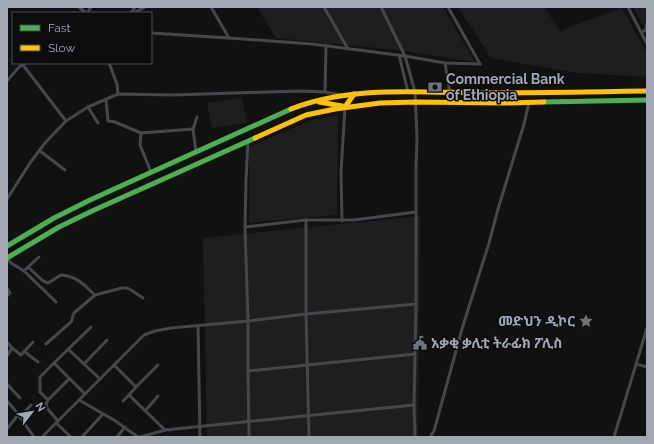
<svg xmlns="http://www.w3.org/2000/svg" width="654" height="444" font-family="Raleway,'Noto Sans Ethiopic',sans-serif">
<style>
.built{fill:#1e1e20}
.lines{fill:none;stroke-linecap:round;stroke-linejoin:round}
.street{stroke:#46474a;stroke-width:3}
.fast{stroke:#4caf50;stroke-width:5}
.slow{stroke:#ffc107;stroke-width:5}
.labels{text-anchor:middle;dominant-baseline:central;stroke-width:3;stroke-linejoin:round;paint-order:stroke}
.poi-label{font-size:14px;font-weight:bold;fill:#a2a7b3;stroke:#0c0c0d;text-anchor:start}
</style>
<rect width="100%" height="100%" fill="#111112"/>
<g class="built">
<polygon points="257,7 443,7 475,62 406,51 276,38"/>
<polygon points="458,7 544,7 561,32 566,28 622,8 647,54 647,77 579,73 491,58"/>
<polygon points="633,7 647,7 647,34"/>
<polygon points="242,98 247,123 212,128 207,103"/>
<polygon points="338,115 337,215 249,223 249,147 311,120"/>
<polygon points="420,216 418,437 207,437 203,238"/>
</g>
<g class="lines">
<g class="street">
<polyline points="79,7 86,13"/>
<polyline points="211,7 229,38"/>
<polyline points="324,7 348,49"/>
<polyline points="381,7 405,56 415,92 417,137 416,169 416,304 414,405 415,437"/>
<polyline points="448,7 480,64"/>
<polyline points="628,7 647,44"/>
<polyline points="87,13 91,7"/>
<polyline points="131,13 135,7"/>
<polyline points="134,13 145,7"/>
<polyline points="646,30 647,24"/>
<polyline points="641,32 647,30"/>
<polyline points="151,33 229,38 312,44 405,56 445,63 480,64"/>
<polyline points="399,55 408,92"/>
<polyline points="109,63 117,84 118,94"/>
<polyline points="445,63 450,93"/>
<polyline points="23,65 66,121"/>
<polyline points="7,81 19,67 25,63"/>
<polyline points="325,92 326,45"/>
<polyline points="106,100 108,121 115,122 141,133 193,129 196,152"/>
<polyline points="88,107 98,123"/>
<polyline points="193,129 197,117"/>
<polyline points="141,133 140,145 151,172"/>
<polyline points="248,141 246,180 245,227 248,321 248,371 249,437"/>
<polyline points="40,151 65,170"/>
<polyline points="7,199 30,163 45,143 66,121 88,107 118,94 173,95 299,91 325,92 341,95"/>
<polyline points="306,220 306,314 309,437"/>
<polyline points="342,221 341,172 345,107"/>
<polyline points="245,227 306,220 354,220 416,212"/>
<polyline points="7,259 11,263 24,271 56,302"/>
<polyline points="28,267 39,257"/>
<path d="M24 271 28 267 43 281 48 283 61 275C77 276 84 285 95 295"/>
<polyline points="7,288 10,293 7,296"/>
<polyline points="198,326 200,437"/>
<polyline points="7,342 12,348 7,356"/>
<path d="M46 344 71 322C73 319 72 316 74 313L95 295 122 288H127L131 290 143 298"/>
<polyline points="12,348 21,355 33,342"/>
<polyline points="68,349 100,379"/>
<polyline points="25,352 38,362"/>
<polyline points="54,363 85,394"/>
<polyline points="84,364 107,340"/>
<polyline points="636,364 647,367"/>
<polyline points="114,365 136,387 129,395 165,430"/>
<polyline points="248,371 415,354"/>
<polyline points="7,384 20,398"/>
<polyline points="136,387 158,365"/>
<polyline points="48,400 40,392 40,377 54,363 91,327"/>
<polyline points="79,400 114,420 138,437"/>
<polyline points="7,401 14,409 34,437"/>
<polyline points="123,401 129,395"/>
<polyline points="145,411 158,396"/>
<polyline points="20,417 31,405"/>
<polyline points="58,421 47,408 46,404 48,400 69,379"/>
<polyline points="56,423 71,437"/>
<polyline points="7,429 18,415"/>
<polyline points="7,436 8,437"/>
<polyline points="42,437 144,335 155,331 171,328 248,321 306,314 416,304"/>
<polyline points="82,437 103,414"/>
<polyline points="117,437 125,427"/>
<polyline points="140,437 165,430 414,405"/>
<polyline points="430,437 434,431 462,329 489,243 498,209 524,124 529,103"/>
<polyline points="614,437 647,328"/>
</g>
<g class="fast">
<polyline points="544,102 647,100"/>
<polyline points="7,246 54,218 90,200 291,109"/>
<polyline points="7,258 59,227 92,211 255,138"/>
</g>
<g class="slow">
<polyline points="319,102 342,106"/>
<polyline points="345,107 354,94"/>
<path d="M291 109C349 86 416 92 477 93 534 93 590 92 647 91"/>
<polyline points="255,138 306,115 335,109 380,103 415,102 504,103 544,102"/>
</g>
</g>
<defs>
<symbol id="bank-bare" viewBox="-9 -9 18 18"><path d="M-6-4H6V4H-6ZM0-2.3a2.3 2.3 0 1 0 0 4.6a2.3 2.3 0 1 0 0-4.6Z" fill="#6f727b" stroke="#0c0c0d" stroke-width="2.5" paint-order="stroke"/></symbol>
<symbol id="sight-bare" viewBox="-9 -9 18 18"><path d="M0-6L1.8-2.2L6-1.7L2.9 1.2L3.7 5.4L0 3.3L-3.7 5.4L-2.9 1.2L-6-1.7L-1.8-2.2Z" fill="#6f727b" stroke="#0c0c0d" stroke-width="2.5" paint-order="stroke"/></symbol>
<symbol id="civic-bare" viewBox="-9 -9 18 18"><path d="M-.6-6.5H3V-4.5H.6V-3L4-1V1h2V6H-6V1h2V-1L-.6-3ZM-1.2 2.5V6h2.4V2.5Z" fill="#6f727b" stroke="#0c0c0d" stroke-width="2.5" paint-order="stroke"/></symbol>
</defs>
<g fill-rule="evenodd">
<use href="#bank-bare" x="425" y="77" width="20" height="20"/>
<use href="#sight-bare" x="576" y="311" width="20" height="20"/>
<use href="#civic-bare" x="410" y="333" width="20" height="20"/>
</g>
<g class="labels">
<g class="poi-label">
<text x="446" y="79">Commercial Bank<tspan x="446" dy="16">of Ethiopia</tspan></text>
<text x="575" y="321" text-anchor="end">መድህን ዲኮር</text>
<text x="431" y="343">አቃቂ ቃሊቲ ትራፊክ ፖሊስ</text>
</g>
</g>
<rect width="654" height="444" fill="none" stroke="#a2a7b3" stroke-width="16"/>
<rect x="12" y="12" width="140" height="52" fill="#0c0c0d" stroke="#484a4f"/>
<rect x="20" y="25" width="20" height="6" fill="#4caf50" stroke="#484a4f"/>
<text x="48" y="32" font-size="12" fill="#a2a7b3">Fast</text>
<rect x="20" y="45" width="20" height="6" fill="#ffc107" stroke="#484a4f"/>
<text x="48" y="52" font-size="12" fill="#a2a7b3">Slow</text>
<g transform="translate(32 412) rotate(59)" stroke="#0c0c0d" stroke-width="3" paint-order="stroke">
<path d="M0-3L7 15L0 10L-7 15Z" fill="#a2a7b3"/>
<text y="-6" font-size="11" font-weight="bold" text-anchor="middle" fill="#a2a7b3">N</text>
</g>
</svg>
